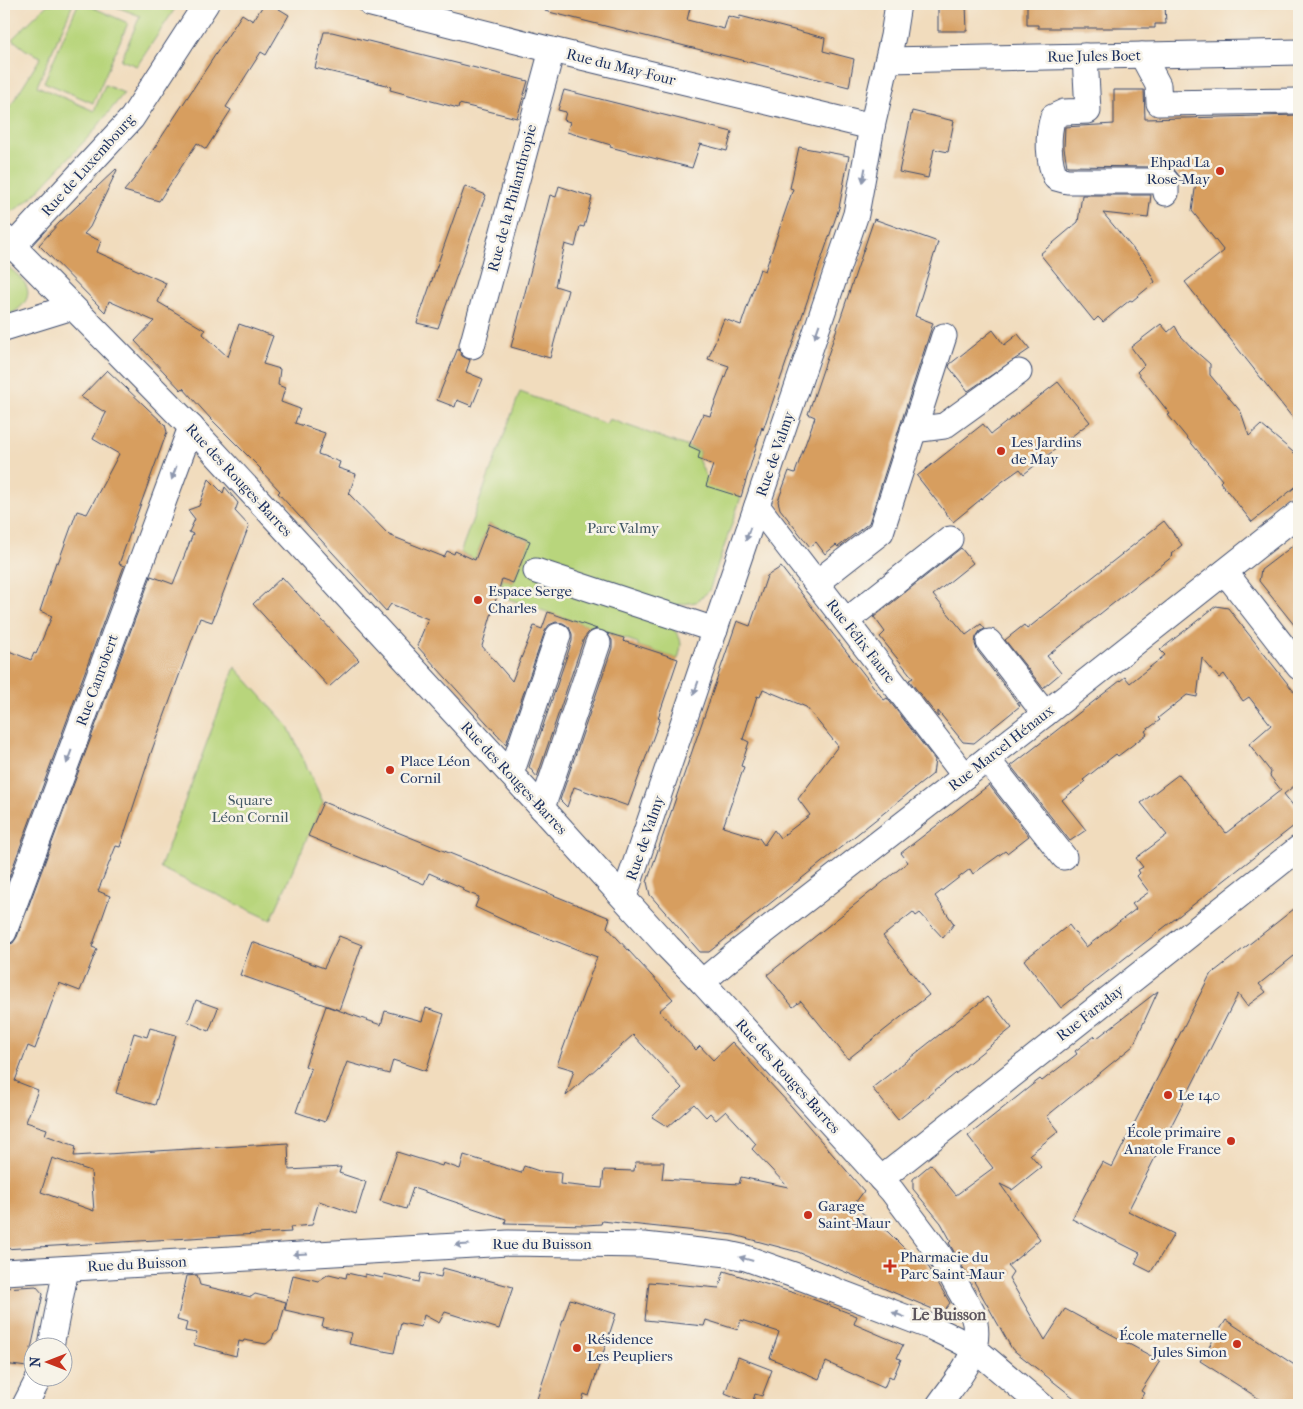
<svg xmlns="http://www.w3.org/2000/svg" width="1303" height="1409" font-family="'IM FELL French Canon',serif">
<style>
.green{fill:#b8d57b;stroke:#6a826c}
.building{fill:#d79e5e;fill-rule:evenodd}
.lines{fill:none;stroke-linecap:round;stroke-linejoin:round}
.minor-casing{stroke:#3b496c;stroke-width:27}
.minor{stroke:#fff;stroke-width:25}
.oneway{fill:#8d97ae}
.poi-dot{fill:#c8321e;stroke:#f7f3e8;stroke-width:2}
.labels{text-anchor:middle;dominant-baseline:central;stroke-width:5;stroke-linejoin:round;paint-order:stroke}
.street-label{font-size:15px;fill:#1b2f5e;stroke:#f7f3e8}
.poi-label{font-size:15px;fill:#1b2f5e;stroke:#f7f3e8;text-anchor:start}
.park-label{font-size:15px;fill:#425865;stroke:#f7f3e8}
.neighbourhood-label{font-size:16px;font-weight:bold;fill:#5d565e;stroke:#f7f3e8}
</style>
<rect width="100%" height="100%" fill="#f7f3e8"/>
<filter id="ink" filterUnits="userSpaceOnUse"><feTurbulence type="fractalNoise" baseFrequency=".02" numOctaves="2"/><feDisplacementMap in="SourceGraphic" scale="10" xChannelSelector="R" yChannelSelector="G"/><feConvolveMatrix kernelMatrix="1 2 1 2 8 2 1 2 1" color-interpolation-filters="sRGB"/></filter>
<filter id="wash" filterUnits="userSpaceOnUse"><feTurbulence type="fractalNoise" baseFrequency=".0096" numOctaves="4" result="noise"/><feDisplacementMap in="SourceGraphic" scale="20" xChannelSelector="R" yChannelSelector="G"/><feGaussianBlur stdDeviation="1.12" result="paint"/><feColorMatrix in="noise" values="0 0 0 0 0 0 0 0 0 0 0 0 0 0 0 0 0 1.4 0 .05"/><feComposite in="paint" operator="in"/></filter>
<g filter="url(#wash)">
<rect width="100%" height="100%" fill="#f1dcbd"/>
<g class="green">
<polygon points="48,4 73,4 37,86 94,111 105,85 124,93 93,132 33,196 15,210 8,212 4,210 4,116 41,57 26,50 12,39"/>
<polygon points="78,4 85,4 128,23 93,103 44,82"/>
<polygon points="109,4 178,4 137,66 121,60 140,16"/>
<path d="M4 263C10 269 19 275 24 282 36 299 17 312 4 317Z"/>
<path d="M520 392 606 424 609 419 700 451 698 459 708 481 741 497 709 591 696 602 677 605 670 625C682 639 683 641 678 659L638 646V643L497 595 503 579 513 583 530 540 489 524 475 559 460 553Z"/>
<polygon points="235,667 288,726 323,802 271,920 160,868"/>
</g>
<g id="blocks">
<g class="building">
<polygon points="264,4 271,4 289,15 266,55 261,52 226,107 231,110 206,149 197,143 159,201 124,191 134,179 242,14 253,21"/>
<polygon points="546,4 691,4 687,20 724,29 728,16 739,19 740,16 825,38 823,51 854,59 849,87 545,11"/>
<polygon points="938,4 966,4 967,31 938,31"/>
<polygon points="1027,4 1165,4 1166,24 1155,24 1155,28 1038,28 1038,25 1027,25"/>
<polygon points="324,32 332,32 528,81 517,118 459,104 458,108 390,90 391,86 315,68"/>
<polygon points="564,90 732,132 727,151 700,144 692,168 610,147 611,145 567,132 570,122 564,120 566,112 558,110"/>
<polygon points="1114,90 1144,90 1145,119 1299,115 1299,426 1185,282 1224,251 1192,211 1197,175 1179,176 1173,168 1157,167 1155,164 1155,167 1067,166 1064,148 1065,127 1114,124"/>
<polygon points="912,111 954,121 948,152 934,149 928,178 899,172"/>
<polygon points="799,147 849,156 839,208 763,430 762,427 741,497 706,486 713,465 698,459 700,451 689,446 703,414 710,416 729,366 708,359 724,319 741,325 760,269 765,271 793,189 790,188"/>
<polygon points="116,169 117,170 90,227 84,234 101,241 97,252 166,283 158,302 205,330 203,334 228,357 239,324 273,336 263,364 280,369 278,385 285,388 281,402 300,409 295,423 325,433 318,454 340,462 338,468 356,474 349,494 389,535 444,557 447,551 454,554 455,551 475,560 489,524 530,541 513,583 502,579 482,646 512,681 534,626 542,629 548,612 597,629 589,632 584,638 537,777 529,767 572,641 572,634 569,627 563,623 556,622 549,625 545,631 506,744 417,646 428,619 391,604 386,611 278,493 280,491 260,470 261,469 210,418 183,388 181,390 135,341 154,321 109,301 105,312 39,245 59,223"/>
<polygon points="465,186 486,195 482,205 438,328 417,323"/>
<polygon points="559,186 592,197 584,227 580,226 575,247 565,244 555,286 568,290 550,358 511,347 550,195 556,197"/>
<polygon points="1082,195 1151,195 1148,218 1103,213 1145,263 1155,282 1132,301 1130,300 1103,322 1098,317 1094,321 1040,254 1078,222"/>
<polygon points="874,219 938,242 915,316 933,323 869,523 838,547 836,545 825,554 816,542 810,547 780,509 778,501 789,471 795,473 815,417 808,414"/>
<polygon points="1161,324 1168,332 1175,326 1180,335 1193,349 1210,364 1210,375 1241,412 1249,436 1261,425 1299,457 1299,484 1252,522 1220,482 1222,480 1168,415 1170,414 1137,372 1144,365 1131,347"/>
<polygon points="993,330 1004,345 1018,334 1030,349 968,391 949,367 950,364"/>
<polygon points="458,348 462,356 470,360 466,372 483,379 472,406 457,400 455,407 437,400"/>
<polygon points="107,370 165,425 167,432 119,564 124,566 4,891 4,649 31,660 34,653 36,654 52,616 40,611 56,562 58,563 77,511 87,514 119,454 93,439 106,413 81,397"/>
<polygon points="1058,382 1090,422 1024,474 1020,469 1003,481 953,522 917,476 983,424 991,434"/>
<path d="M209 479 223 493 225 487 238 503 235 511 249 526 212 622 200 618 152 750 120 847 116 846 98 891 110 896 92 947 97 949 80 991 59 983 35 1049 28 1046 15 1081 38 1090 26 1122 47 1129 45 1135 76 1146 74 1156 288 1143 289 1170 341 1167 339 1173 366 1182 356 1214 319 1201 312 1225 290 1227 291 1232 4 1249V946L13 943 17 937 151 576 173 584 193 534 189 532 195 519 188 510 199 506ZM52 1158 91 1171 94 1211 41 1192Z"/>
<polygon points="1164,521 1182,545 1171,554 1173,556 1047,656 1061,673 1043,688 1005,640 1024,625 1027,629"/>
<polygon points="1299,541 1299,631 1259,581 1261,570"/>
<polygon points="961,548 973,563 933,595 966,635 981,624 985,629 980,631 976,637 975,644 977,650 1020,706 974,743 963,742 938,711 938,717 909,680 913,678 880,637 885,632 874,617"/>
<path d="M781 567 884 700 887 698 935 760 933 774 709 952H700L650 895 647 882 737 621 750 626 767 576ZM763 689 806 707 838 746 798 799 810 815 780 838 774 830 764 845 759 838 723 827 744 767 741 766 749 742 743 739 757 696 760 697Z"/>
<polygon points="282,577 359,660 329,687 253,604"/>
<polygon points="1216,606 1228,608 1299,698 1299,782 1284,794 1299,813 1299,822 1061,1008 1024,960 1069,925 1086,947 1136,909 1132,904 1149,892 1137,876 1140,873 1138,870 1143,867 1136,858 1167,835 1141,803 1179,774 1226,833 1281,790 1270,776 1271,772 1249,744 1271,725 1249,697 1243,701 1224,674 1219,678 1202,658 1197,697 1187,695 1158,718 1160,720 1145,731 1147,734 1118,756 1116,754 1083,780 1085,782 1062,800 1086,830 1070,841 1011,766 1125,677 1130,683 1165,655 1160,650"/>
<polygon points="607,633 624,638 623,641 678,659 658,718 660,719 628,806 574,787 567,807 560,800 612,648 612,640"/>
<polygon points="989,785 1029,836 1007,853 1005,851 973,874 970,869 935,896 954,924 943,938 920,913 916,916 913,912 883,936 929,995 848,1059 801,1001 793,1007 767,975 908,862 901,853"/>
<polygon points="323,802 610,918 607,927 673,999 659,1011 696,1050 700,1046 713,1060 732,1042 792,1107 864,1191 853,1206 888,1232 915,1259 922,1256 950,1303 942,1313 798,1252 734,1235 602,1221 601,1224 586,1225 505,1223 506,1219 413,1188 406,1209 380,1201 397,1152 442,1166 443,1163 460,1169 464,1155 521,1173 524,1166 539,1171 561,1173 560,1184 579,1186 602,1188 604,1170 634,1171 635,1162 664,1162 662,1179 739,1184 741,1177 788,1187 752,1149 756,1144 726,1111 716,1120 710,1113 706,1117 694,1104 668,1127 652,1117 682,1088 633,1035 566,1096 574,1070 557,1065 597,957 514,925 475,907 479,897 462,890 463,888 429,873 424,884 308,836"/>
<polygon points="1299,905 1299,952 1259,984 1266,992 1247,1006 1238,994 1128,1211 1174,1234 1151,1272 1135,1264 1140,1253 1072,1219 1102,1162 1112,1167 1210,975"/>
<polygon points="339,936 362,945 339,1010 240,975 252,942 324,968"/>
<polygon points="1158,991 1133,1046 1047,1116 1059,1131 1030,1154 1041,1167 1012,1190 1000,1184 1040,1239 1008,1266 1013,1272 1009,1278 1045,1340 1065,1309 1160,1361 1141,1391 1144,1393 1137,1405 1083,1405 1012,1349 972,1278 970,1280 949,1243 951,1241 941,1223 913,1189 913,1179 931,1164 956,1195 993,1168 968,1136 1032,1085 1040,1079 1042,1081 1077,1054 1075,1051 1095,1036 1097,1038"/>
<polygon points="987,997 1012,1028 898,1120 872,1088"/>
<polygon points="196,1000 218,1008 209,1031 188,1022"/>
<polygon points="326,1006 381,1025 385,1011 422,1021 426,1008 444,1014 426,1071 393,1060 389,1074 347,1062 325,1122 296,1112 311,1069 305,1066"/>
<polygon points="150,1028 176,1035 155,1105 116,1093 134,1033 147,1037"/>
<polygon points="443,1268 513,1287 499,1329 445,1312 439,1323 424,1315 421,1327 401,1323 394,1353 349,1344 352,1333 322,1327 324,1319 285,1310 293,1275 318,1281 329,1274 346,1278 347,1273 365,1277 365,1274 383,1278 384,1274 419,1282 421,1273 441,1277"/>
<polygon points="724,1271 807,1297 857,1316 854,1324 903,1345 897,1358 901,1359 893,1378 889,1376 884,1388 826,1362 819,1379 770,1358 779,1332 741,1320 738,1330 706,1320 704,1326 645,1320 649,1282 719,1288"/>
<polygon points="197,1275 200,1285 251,1297 255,1294 286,1302 278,1331 274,1333 272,1339 266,1344 244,1340 243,1342 239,1341 236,1356 194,1345 197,1333 185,1331 187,1323 177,1320 187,1276"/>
<polygon points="36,1286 43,1294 27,1367 4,1364 4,1288"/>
<polygon points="570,1299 616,1314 589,1396 584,1394 581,1405 535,1405"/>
<polygon points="1226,1320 1299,1368 1299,1405 1269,1405 1200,1361"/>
<polygon points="738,1357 772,1370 762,1396 755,1394 752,1404 725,1393"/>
</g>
</g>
</g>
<g filter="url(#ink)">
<use href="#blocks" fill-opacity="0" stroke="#3b496c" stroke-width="1"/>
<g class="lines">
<defs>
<g id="minor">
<polyline points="371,4 552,50 872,127"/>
<polyline points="1142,55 1158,85 1159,103 1299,101"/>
<path d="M1085 56 1088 111 1064 112 1053 117C1047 135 1048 162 1056 178L1067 181H1166V193"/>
<polyline points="888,60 1299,52"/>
<path d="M4 237 191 427 542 808 668 947 702 982 892 1191 939 1254 972 1312C986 1351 959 1376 939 1405"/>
<polyline points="13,246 132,118 206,4"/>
<polyline points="4,328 72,307"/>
<polyline points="472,346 552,50"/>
<polyline points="913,430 944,426 1019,372"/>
<polyline points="757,506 965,776"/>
<polyline points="536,571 715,630"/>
<polyline points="1225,572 1299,667"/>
<polyline points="816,583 881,532 944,336"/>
<polyline points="846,621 950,539"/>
<polyline points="989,642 1045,714"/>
<polyline points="987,759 1064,857"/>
<polyline points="511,774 558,636"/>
<polyline points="542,808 598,643"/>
<polyline points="624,897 856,214 872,127 893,36 898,4"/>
<polyline points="4,932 191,427"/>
<polyline points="702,982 733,956 1045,714 1299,513"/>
<polyline points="881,1179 1299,848"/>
<polyline points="4,1272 508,1243 644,1245 728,1254 746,1258 805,1279 931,1327 954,1338 975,1349 1041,1405"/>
<polyline points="51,1346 66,1269"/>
<polyline points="25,1405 40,1376"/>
</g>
</defs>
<use href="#minor" class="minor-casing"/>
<use href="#minor" class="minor"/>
</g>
<defs><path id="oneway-solid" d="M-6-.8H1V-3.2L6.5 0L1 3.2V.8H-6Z" transform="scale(1.25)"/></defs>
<g class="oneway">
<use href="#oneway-solid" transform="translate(864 175) rotate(100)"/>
<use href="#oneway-solid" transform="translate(817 331) rotate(109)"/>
<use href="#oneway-solid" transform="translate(174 473) rotate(110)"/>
<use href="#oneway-solid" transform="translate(748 534) rotate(109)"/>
<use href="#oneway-solid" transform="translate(696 688) rotate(109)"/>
<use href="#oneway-solid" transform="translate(69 757) rotate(110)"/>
<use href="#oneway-solid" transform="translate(462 1245) rotate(177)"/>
<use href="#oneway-solid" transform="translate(300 1254) rotate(176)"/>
<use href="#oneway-solid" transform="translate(746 1259) rotate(-164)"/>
<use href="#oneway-solid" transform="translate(899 1315) rotate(-159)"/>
</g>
</g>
<g class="poi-dot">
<circle cx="1220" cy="171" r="5"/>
<circle cx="1001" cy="451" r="5"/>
<circle cx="478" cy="600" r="5"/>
<circle cx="390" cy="770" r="5"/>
<circle cx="1168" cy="1095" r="5"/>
<circle cx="1231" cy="1141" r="5"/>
<circle cx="808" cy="1215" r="5"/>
<path d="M887.5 1258.5h5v5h5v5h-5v5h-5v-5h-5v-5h5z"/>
<circle cx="1237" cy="1344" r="5"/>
<circle cx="577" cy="1348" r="5"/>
</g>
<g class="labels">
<g class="street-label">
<text transform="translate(1094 56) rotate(-1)">Rue Jules Boet</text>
<text transform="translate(621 67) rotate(14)">Rue du May-Four</text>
<text transform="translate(88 165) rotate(-48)">Rue de Luxembourg</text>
<text transform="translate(512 198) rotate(-75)">Rue de la Philanthropie</text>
<text transform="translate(775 454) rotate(-71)">Rue de Valmy</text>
<text transform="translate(239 480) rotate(47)">Rue des Rouges-Barres</text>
<text transform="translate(861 641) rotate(52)">Rue Félix Faure</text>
<text transform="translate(97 680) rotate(-70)">Rue Canrobert</text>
<text transform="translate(1001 748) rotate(-38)">Rue Marcel Hénaux</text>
<text transform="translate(514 778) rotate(47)">Rue des Rouges-Barres</text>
<text transform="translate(645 838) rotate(-71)">Rue de Valmy</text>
<text transform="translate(1090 1013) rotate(-38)">Rue Faraday</text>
<text transform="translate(788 1076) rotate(48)">Rue des Rouges-Barres</text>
<text x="542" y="1244">Rue du Buisson</text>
<text transform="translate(137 1264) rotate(-3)">Rue du Buisson</text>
</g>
<g class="poi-label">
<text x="1210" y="162" text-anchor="end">Ehpad La<tspan x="1210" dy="17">Rose-May</tspan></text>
<text x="1011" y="442">Les Jardins<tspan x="1011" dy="17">de May</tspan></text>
<text x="488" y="591">Espace Serge<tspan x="488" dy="17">Charles</tspan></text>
<text x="400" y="761">Place Léon<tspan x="400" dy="17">Cornil</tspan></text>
<text x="1178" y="1095">Le 140</text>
<text x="1221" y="1132" text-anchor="end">École primaire<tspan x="1221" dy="17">Anatole France</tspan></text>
<text x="818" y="1206">Garage<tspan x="818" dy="17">Saint-Maur</tspan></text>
<text x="900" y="1257">Pharmacie du<tspan x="900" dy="17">Parc Saint-Maur</tspan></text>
<text x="1227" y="1335" text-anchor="end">École maternelle<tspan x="1227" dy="17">Jules Simon</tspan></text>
<text x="587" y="1339">Résidence<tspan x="587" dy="17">Les Peupliers</tspan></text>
</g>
<g class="park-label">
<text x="623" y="528">Parc Valmy</text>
<text x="250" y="800">Square<tspan x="250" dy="17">Léon Cornil</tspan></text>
</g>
<g class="neighbourhood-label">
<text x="949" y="1314">Le Buisson</text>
</g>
</g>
<rect width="1303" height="1409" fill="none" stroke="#f7f3e8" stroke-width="20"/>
<g transform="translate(48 1362) rotate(270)"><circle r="24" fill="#f7f3e8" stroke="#9fa5b1"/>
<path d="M0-4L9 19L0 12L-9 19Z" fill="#c8321e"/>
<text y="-8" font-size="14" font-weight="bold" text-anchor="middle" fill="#1b2f5e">N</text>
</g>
</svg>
